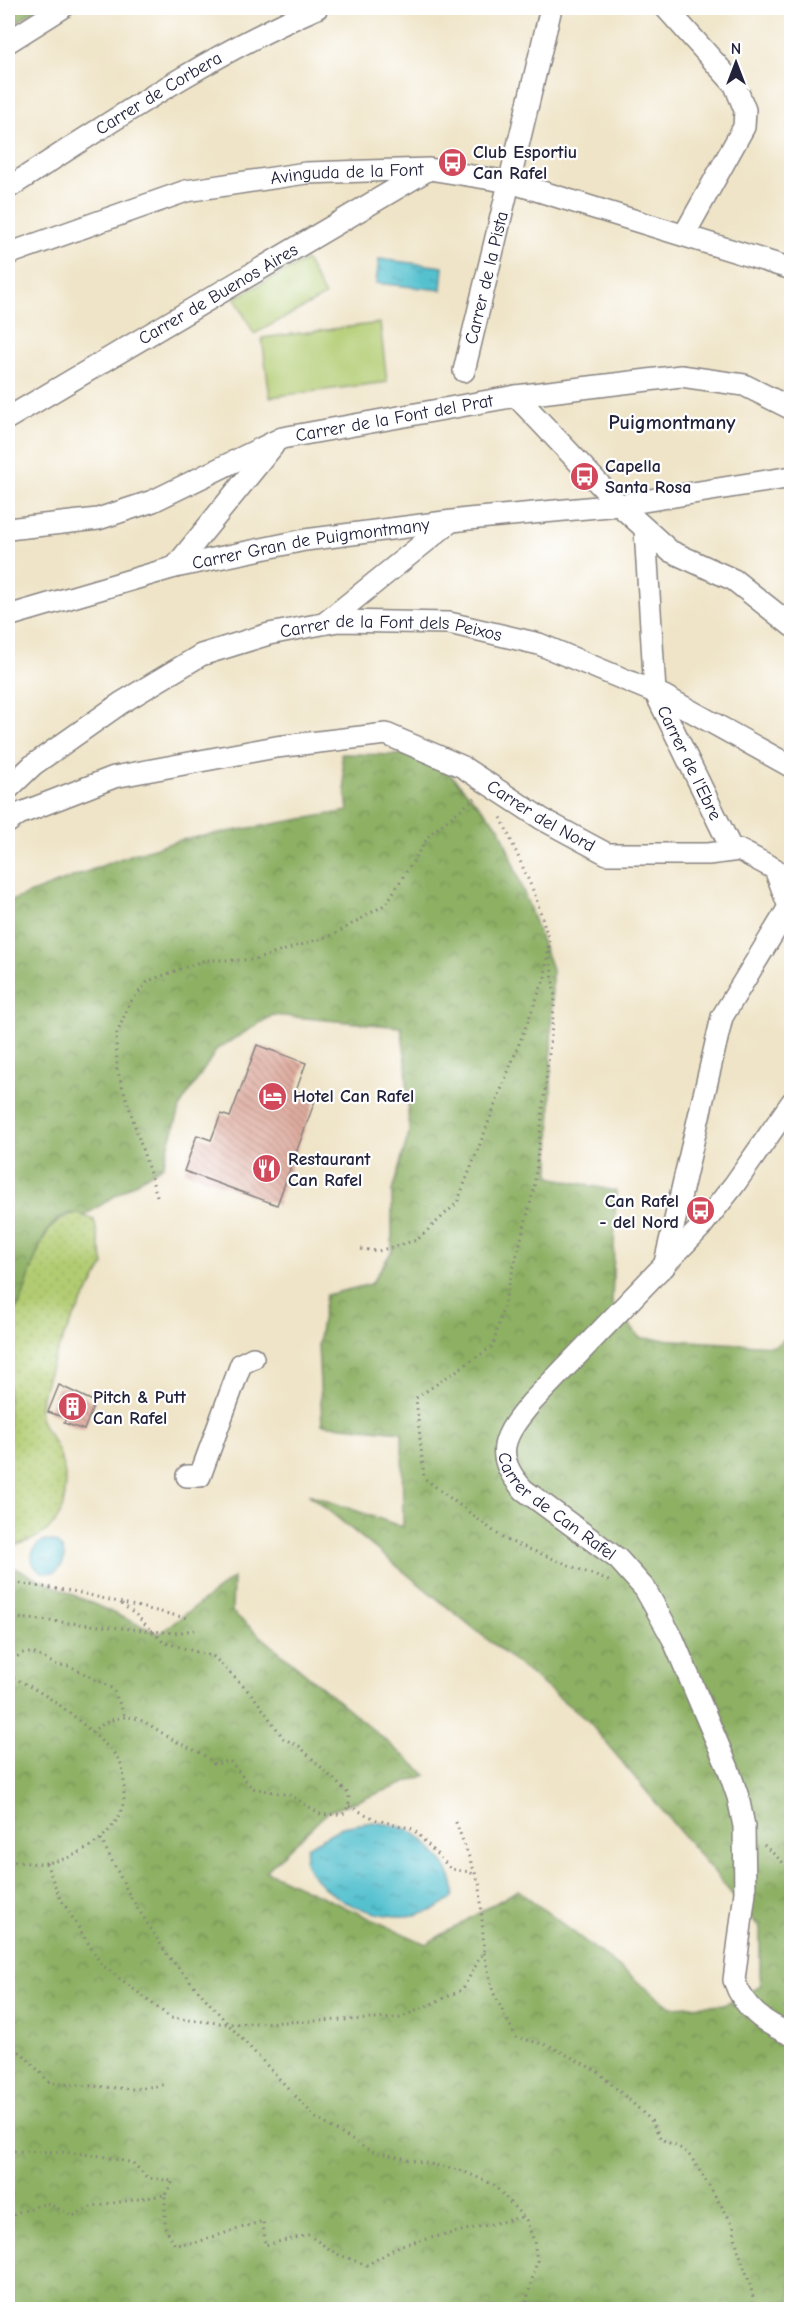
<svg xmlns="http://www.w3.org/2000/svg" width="799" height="2317" font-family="'Comic Neue',sans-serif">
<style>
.grass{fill:url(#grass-dots);stroke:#6a7756;stroke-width:1.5}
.forest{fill:url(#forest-crowns);stroke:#586950;stroke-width:1.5}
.garden{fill:#b2cc72;stroke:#6a7756;stroke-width:1.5}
.water{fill:url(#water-ripples);stroke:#3c7285;stroke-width:1.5}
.building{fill:url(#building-back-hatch)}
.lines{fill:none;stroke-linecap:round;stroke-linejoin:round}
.minor-casing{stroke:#888381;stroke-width:24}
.path{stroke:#888381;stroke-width:3;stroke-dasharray:1.5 4.5;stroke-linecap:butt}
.minor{stroke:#fff;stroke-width:21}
.labels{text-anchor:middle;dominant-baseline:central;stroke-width:4.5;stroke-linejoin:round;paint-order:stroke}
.street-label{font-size:18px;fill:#22223b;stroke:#fff}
.poi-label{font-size:18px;font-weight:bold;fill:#22223b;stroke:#fff;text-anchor:start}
.neighbourhood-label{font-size:20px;font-weight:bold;fill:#22223b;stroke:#fff}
</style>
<defs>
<pattern id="grass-dots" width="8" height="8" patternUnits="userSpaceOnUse" patternTransform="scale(1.5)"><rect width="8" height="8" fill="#b2cc72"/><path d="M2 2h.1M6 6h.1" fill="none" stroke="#99af64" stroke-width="1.8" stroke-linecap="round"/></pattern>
<pattern id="forest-crowns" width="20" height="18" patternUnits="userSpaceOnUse" patternTransform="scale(1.5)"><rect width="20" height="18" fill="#8db064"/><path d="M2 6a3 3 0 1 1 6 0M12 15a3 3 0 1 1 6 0" fill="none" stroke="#738f54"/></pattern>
<pattern id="water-ripples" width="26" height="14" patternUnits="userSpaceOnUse" patternTransform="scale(1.5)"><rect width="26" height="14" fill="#55c1cf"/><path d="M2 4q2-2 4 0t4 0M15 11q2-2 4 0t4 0" fill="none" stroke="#469ca9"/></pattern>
<pattern id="building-back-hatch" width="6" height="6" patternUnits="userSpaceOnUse" patternTransform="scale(1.5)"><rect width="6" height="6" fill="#dfac9f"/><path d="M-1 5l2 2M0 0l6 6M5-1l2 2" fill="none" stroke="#b48c83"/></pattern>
</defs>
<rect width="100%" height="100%" fill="#fff"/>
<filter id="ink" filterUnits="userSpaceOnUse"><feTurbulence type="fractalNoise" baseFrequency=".0167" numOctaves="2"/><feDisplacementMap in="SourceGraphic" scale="12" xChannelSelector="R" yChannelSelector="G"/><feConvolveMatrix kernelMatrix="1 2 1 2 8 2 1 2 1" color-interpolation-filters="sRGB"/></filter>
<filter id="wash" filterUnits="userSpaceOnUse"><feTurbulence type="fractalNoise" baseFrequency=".008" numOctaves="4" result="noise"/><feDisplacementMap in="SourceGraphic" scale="24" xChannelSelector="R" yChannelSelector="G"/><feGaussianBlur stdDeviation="1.35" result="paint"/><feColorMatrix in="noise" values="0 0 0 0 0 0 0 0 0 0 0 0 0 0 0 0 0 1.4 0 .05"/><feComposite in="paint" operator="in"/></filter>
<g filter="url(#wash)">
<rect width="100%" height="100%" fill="#efe4c7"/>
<path class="grass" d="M78 1213 94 1220 104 1265C79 1308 48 1357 40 1407 37 1421 48 1432 55 1444 69 1470 72 1512 45 1532 34 1541 21 1543 8 1547V1322C33 1289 31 1220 78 1213Z"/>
<g class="forest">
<polygon points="8,8 37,8 8,29"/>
<path d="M341 754 406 755 449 773 500 828 552 969 550 1177 616 1191 612 1304 640 1338 775 1346 791 1334V2309H8V1565L159 1634 233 1578 232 1612 427 1775 328 1812 266 1871 426 1944 518 1890 671 2007 726 2004 760 1986V1928L588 1721 308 1494 403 1527 402 1432 322 1424 318 1345 326 1295 371 1284 392 1251V1191L409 1133 406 1061 401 1027 273 1015 217 1049 181 1105 163 1165 84 1216C47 1199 32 1270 24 1293 21 1304 14 1313 8 1322V902L130 855 181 840 348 811Z"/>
</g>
<g class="garden">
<polygon points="306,260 325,296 254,334 235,298"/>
<polygon points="380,323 387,382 270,397 262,338"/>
</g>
<g class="water">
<polygon points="379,259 443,267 441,290 376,283"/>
<circle cx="48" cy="1557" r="16"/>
<path d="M373 1822C384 1824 396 1824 407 1829 425 1837 460 1875 453 1897 414 1936 326 1910 305 1862L307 1847 342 1827Z"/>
</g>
<g id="blocks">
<g class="building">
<polygon points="257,1045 306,1063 296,1091 316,1098 277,1205 184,1171 197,1135 211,1140 221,1114 230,1117"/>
<polygon points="59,1385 95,1402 84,1430 64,1423 66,1418 48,1412"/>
</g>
</g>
</g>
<g filter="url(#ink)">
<use href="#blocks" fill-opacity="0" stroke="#888381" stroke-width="1.5"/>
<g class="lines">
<defs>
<g id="minor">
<polyline points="666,8 735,85 745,110 744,127 684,235"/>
<polyline points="8,42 62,8"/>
<path id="s1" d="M8 188C108 124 207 56 317 8"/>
<path id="s2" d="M8 254 186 191 306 173 429 169 510 182 792 269"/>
<path id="s3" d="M464 371 551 8"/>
<polyline points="516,396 619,505 670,551 734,580 792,626"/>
<path id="s4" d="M8 418 426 171"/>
<path id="s5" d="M8 529 98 519 153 501 282 438 516 396 681 376 744 385 792 409"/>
<path id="s6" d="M645 529 655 692 732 850"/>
<polyline points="175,567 273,446"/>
<path id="s7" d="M8 616 175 567 305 540 468 519 619 505 792 477"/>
<polyline points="325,623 450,522"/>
<path id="s8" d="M8 789 33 765 121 703 201 655 269 634 338 621 449 623 539 644 664 696 792 767"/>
<path id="s9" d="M8 822 19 814 114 777 276 747 386 734 461 766 542 819 607 854H708L739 850 775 869 789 907 722 1017 664 1267"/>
<path id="s10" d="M792 1102 734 1185 700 1228 532 1402C504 1435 491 1455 524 1490L618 1559 645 1589 673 1639 728 1768 738 1797 744 1826 745 1892 734 1980C744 2009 764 2023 792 2035"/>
<polyline points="187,1476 200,1476 241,1364 253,1358"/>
</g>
</defs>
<use href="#minor" class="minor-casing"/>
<g class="path">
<polyline points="549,946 555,999 534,1189 493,1346 416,1398 424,1478 504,1539 611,1582"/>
<polyline points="157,1196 117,1069 116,1036 129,1004 148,981 205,960 254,960 335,934 386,904 430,834 475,798"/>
<polyline points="361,1249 378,1251 417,1240 457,1203 545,977 549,940 535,895 500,815"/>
<polyline points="8,1582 72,1591 186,1618"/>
<polyline points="8,1617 174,1633 194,1630"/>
<polyline points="8,1664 22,1653 33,1653 57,1665 70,1666 113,1689 125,1716"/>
<path d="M8 1675C46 1694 67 1708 98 1738 105 1744 115 1753 120 1762 125 1771 124 1787 124 1798 121 1833 78 1860 44 1863 33 1864 19 1862 8 1861"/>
<path d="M91 1732C133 1702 142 1723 179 1743 193 1750 203 1752 214 1764L230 1761 252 1788 290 1795 322 1815 343 1814 349 1806V1794L299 1746 284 1739 254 1697 214 1657 163 1642 136 1615 119 1602"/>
<polyline points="349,1806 377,1820 413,1829 451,1869 470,1872 474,1875"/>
<polyline points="101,1839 130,1896 168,1956 228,2024 316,2118 370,2151 463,2171 494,2185 526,2220 534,2241 537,2261 524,2310"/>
<polyline points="764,1845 792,1871"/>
<polyline points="46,1863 59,1896 101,1964 171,2018 228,2024 400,2018 462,1990 484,1951 480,1886 455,1820"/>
<path d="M484 1953 493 1992 516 2037 550 2046 597 2071 651 2120 661 2139 682 2149 691 2157 734 2226C735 2255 754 2280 754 2310"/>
<polyline points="8,2047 22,2053 50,2083 133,2089 164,2085"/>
<polyline points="8,2151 64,2152 101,2156 133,2163 148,2178 173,2181 165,2195"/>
<polyline points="8,2218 19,2212 47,2203 73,2216 93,2206 165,2195 165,2227 175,2245 197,2242 263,2221 265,2245 308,2235 337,2254 367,2265 401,2245 522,2217"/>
</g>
<use href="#minor" class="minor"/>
</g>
</g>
<defs>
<symbol id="bus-disc" viewBox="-11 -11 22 22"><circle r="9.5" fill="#d1495b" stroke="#fff"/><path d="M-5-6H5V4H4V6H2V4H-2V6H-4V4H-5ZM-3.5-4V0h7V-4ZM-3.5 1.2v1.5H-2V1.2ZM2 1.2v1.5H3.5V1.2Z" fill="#fff"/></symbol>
<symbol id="hotel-disc" viewBox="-11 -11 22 22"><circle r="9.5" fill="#d1495b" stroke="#fff"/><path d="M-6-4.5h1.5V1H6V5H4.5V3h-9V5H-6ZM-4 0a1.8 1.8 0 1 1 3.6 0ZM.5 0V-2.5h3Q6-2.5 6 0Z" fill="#fff"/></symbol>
<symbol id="restaurant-disc" viewBox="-11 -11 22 22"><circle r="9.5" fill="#d1495b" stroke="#fff"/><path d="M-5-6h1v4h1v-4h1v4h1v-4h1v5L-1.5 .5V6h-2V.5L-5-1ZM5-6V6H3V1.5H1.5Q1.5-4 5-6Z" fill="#fff"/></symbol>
<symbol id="building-disc" viewBox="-11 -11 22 22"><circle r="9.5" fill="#d1495b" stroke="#fff"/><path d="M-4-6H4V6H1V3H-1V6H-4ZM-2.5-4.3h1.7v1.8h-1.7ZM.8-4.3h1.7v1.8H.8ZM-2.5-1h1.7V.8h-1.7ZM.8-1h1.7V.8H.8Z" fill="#fff"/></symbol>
</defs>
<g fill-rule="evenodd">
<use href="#bus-disc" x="436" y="146" width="33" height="33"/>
<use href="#bus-disc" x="568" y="460" width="33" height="33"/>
<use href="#hotel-disc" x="256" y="1080" width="33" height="33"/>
<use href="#restaurant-disc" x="250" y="1152" width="33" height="33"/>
<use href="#bus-disc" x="684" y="1194" width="33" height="33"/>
<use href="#building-disc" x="56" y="1390" width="33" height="33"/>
</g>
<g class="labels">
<g class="street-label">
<text stroke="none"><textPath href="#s1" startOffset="178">Carrer de Corbera</textPath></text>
<text stroke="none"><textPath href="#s2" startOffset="351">Avinguda de la Font</textPath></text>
<text stroke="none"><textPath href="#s3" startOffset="96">Carrer de la Pista</textPath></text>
<text stroke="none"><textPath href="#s4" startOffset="244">Carrer de Buenos Aires</textPath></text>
<text stroke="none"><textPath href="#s5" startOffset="406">Carrer de la Font del Prat</textPath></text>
<text stroke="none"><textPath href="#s7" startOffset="312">Carrer Gran de Puigmontmany</textPath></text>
<text stroke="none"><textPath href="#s8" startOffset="430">Carrer de la Font dels Peixos</textPath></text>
<text stroke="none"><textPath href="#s6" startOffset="242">Carrer de l'Ebre</textPath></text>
<text stroke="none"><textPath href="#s9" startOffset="567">Carrer del Nord</textPath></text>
<text stroke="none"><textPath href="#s10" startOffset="534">Carrer de Can Rafel</textPath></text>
</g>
<g class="poi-label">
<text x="473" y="152">Club Esportiu<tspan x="473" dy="21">Can Rafel</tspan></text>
<text x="605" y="466">Capella<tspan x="605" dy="21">Santa Rosa</tspan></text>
<text x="293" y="1096">Hotel Can Rafel</text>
<text x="288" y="1159">Restaurant<tspan x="288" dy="21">Can Rafel</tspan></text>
<text x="679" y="1201" text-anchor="end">Can Rafel<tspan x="679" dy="21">- del Nord</tspan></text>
<text x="93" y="1397">Pitch &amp; Putt<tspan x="93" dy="21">Can Rafel</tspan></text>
</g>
<g class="neighbourhood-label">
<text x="672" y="422">Puigmontmany</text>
</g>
</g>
<rect width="799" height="2317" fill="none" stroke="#fff" stroke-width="30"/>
<g transform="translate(736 63)" stroke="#ffffff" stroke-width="4.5" paint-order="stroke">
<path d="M0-4.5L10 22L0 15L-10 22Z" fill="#22223b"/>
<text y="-9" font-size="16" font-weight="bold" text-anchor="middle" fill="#22223b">N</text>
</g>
</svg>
